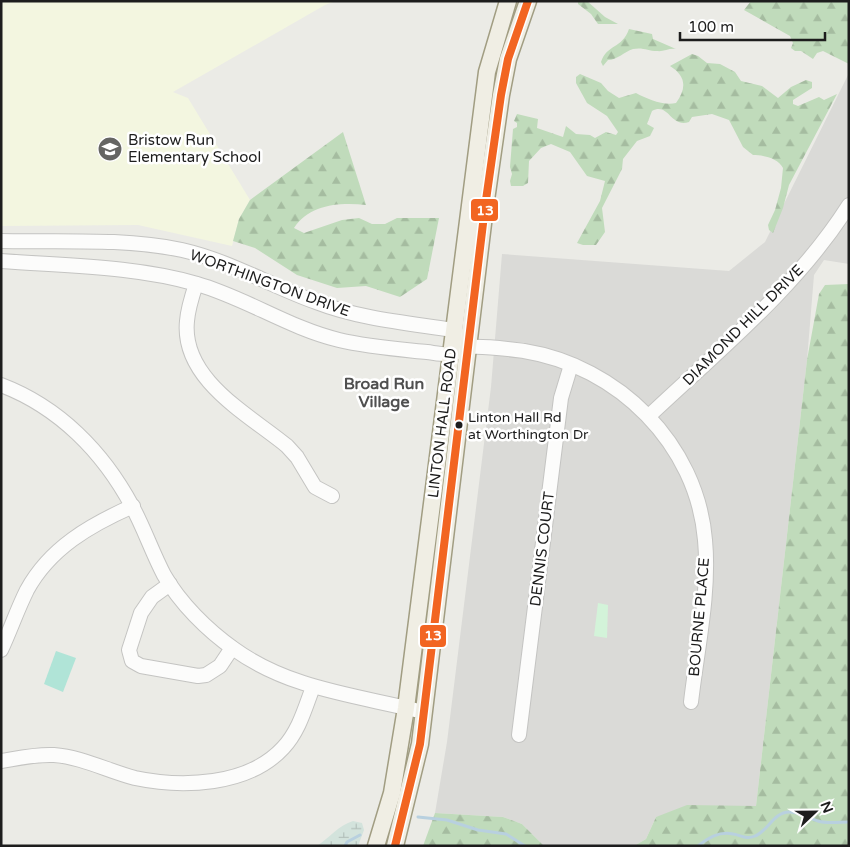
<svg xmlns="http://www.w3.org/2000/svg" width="850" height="847" font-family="'Varela Round',sans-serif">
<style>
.residential{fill:#dadad7}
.education{fill:#f3f6e0}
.forest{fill:url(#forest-firs)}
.wetland{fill:url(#wetland-marsh)}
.park{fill:#d3f3d9}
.pitch{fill:#b0e4d7}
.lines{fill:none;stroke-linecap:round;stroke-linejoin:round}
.stream{stroke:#b8d0df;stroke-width:3}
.minor-casing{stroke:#c4c4c2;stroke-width:16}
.major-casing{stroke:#a19d82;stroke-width:19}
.minor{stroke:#fcfcfb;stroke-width:14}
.major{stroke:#f0eee4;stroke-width:16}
.bus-1-casing{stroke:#fff;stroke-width:11}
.bus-1{stroke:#f26522;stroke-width:8}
.bus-dot{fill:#1d1d1d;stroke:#fff;stroke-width:2}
.labels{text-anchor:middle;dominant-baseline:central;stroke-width:5;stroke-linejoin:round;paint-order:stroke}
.bus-label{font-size:14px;fill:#1d1d1d;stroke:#fff;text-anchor:start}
.poi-label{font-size:15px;fill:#1d1d1d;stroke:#fff;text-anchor:start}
.street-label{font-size:15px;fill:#1d1d1d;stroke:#fff}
.neighbourhood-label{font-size:16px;font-weight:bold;fill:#505050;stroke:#fff}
.line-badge{stroke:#fff;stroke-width:2}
.badge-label{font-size:14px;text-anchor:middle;font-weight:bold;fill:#fff}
</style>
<defs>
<pattern id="forest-firs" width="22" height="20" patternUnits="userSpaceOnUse" patternTransform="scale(1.25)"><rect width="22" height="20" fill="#c0dbbb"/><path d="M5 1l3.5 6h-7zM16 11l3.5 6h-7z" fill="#a5bca0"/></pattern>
<pattern id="wetland-marsh" width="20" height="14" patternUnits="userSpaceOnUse" patternTransform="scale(1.25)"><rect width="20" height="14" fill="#d3e3dc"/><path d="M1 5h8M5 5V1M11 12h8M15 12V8" fill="none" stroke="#b5c2bc"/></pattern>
</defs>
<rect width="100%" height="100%" fill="#ebebe6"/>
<polygon class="residential" points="849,73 849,264 824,260 814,275 807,360 756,806 656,817 646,839 634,846 544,846 522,824 503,817 435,813 447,742 491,387 502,254 729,271 765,242"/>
<polygon class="education" points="1,1 336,1 325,5 173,92 188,98 250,200 239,219 232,246 138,225 1,226"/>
<g class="forest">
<polygon points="578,1 587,1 605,17 618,24 598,24 591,14 578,4"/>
<polygon points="751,1 849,1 849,64 823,51 817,53 813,59 801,51 795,51 791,48 793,43 790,36 744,10"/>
<path d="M629 29 652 34 653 39 676 49C669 48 663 52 657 51 648 51 643 47 633 49 624 52 617 60 608 60L603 66 601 62C607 44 622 49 629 29Z"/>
<path d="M692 54 698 56 707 63 720 64 735 72 741 81 762 86 778 98 791 87 806 80 812 82V88L793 100V104L798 106 819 97 824 100 837 94 789 185 783 208 773 233 769 230 768 225 775 210 781 188 783 168C778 158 763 155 753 155L743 147 729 120 712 114 692 117 689 122C670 128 669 102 652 111L647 124 654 128 650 136 637 141 623 159 622 169 602 208 605 232 596 245H583L577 243 600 201 605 181 587 176 570 152 551 144 541 148 529 161 528 183 523 186H511L510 181 512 174 510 167 513 129 517 127V123L514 121 517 114 538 119 537 128 563 137 566 126 576 134 590 135 595 138 606 132 616 135 618 132 607 116 587 103 576 83V77L580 74 601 83 608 91 619 98 636 93C647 99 664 106 676 103 687 88 686 76 670 66Z"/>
<path d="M343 132 366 205C341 202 309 204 294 228L304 233 342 220 359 218 372 224H385L397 218H439L427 279 400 297 366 286 337 288 297 275 255 248 233 241 239 219 250 200Z"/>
<polygon points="849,284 849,846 634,846 646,839 656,817 687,805 756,806 807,360 819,294 825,285"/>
<polygon points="435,813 503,817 522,824 544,846 423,846"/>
</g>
<path class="wetland" d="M353 821 362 823 364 830 358 846H317C329 838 339 825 353 821Z"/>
<polygon class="park" points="598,603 608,605 607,638 594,636"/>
<polygon class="pitch" points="56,651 76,658 63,692 44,684"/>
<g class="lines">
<g class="stream">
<polyline points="418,817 447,820 478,830 506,834 525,846"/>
<polyline points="345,846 347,842 360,835"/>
<path d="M698 846C708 838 719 831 733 834 741 835 746 840 755 836 767 832 774 812 789 812 800 812 808 818 818 821 827 824 839 822 849 822"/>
</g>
<defs>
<g id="minor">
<path d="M1 241C61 242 124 238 182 250 230 261 271 286 316 302 360 319 408 323 453 330L460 337"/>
<path d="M1 261C66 266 135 266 197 284 246 298 289 328 339 340 368 347 397 349 427 352 435 353 444 355 451 354 458 353 463 348 470 347 486 346 508 349 524 351 618 366 697 444 705 540 710 592 697 650 691 702"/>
<path d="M196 284C192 296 188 308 187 321 181 379 248 414 287 446L297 457 315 487 332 496"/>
<path d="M1 385C59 407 103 452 132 506 144 528 152 552 164 575 180 603 207 630 234 649 288 688 353 695 415 710"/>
<path d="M649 416C719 350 797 287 849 205"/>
<polyline points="170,584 152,597 141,613 129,650 132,661 141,666 198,676 206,675 220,666 232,648"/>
<path d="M1 650C10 631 17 610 27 590 50 548 90 525 133 506"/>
<polyline points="519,735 561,398 571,365"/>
<path d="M1 761C19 758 36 754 54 755 82 757 108 771 135 778 182 788 248 786 283 748 299 731 305 708 313 687"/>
</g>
<g id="major">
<polyline points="376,846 392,793 406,708 487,72 508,1"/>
<polyline points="395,846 420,744 485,207 501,95 508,59 528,1"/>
</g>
</defs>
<use href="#minor" class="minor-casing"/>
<use href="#major" class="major-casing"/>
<use href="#minor" class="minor"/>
<use href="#major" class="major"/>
<defs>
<polyline id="bus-1" points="395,846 420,744 485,207 501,95 508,59 528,1"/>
</defs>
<use href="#bus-1" class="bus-1-casing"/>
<use href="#bus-1" class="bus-1"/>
</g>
<defs>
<symbol id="school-disc" viewBox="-11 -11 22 22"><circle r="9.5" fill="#656563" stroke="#fff"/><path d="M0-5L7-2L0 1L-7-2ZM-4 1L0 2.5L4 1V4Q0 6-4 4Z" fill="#fff"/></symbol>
</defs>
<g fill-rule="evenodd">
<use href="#school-disc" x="96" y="135" width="28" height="28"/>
</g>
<circle class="bus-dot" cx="459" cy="425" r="4.5"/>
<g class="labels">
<g class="bus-label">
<text x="468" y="417">Linton Hall Rd<tspan x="468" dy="17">at Worthington Dr</tspan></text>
</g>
<g class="poi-label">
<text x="128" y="140">Bristow Run<tspan x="128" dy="17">Elementary School</tspan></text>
</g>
<g class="street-label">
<text transform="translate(270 283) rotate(20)">WORTHINGTON DRIVE</text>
<text transform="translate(743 325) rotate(-45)">DIAMOND HILL DRIVE</text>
<text transform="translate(442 423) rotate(-83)">LINTON HALL ROAD</text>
<text transform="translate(542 549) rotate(-83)">DENNIS COURT</text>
<text transform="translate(699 617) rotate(-85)">BOURNE PLACE</text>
</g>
<g class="neighbourhood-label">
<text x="384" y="384">Broad Run<tspan x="384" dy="18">Village</tspan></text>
</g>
</g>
<g class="line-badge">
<rect x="470" y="198" width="29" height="24" rx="5" fill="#f26522"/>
<rect x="419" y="624" width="28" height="24" rx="5" fill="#f26522"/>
</g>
<g class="badge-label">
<text x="485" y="215">13</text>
<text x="433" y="640">13</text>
</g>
<rect width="850" height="847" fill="none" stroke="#1d1d1d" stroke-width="5"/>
<g transform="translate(815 812) rotate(68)" stroke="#ffffff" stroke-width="4" paint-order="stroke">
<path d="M0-4L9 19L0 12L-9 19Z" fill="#1d1d1d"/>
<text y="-8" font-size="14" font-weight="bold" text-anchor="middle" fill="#1d1d1d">N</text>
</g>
<path d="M680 32v8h145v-8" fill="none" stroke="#1d1d1d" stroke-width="2.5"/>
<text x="688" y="32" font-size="15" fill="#1d1d1d" stroke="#ffffff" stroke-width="4" paint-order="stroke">100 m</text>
</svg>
